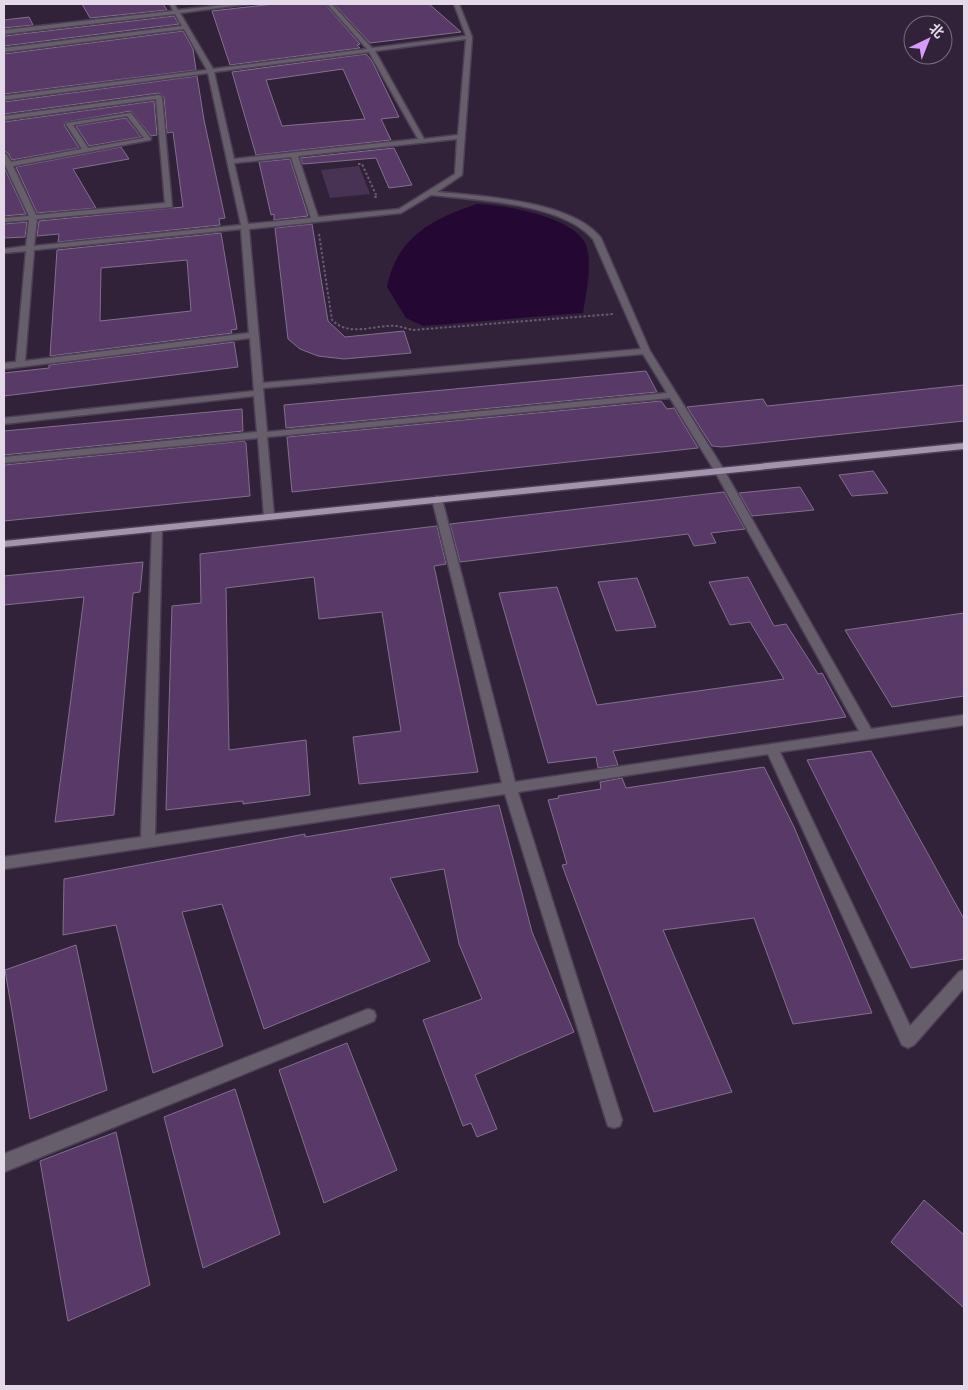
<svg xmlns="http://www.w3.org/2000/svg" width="968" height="1390" font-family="Roboto,'Noto Sans SC',sans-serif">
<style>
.green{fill:#493355}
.water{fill:#250733}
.building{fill:#583968;stroke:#81708b;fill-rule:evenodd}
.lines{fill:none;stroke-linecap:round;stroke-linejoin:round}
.minor-casing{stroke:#4d3f56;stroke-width:3}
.major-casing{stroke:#4d3f56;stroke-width:3}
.path{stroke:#685a70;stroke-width:2;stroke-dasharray:2.5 2;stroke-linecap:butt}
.minor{fill:#665f6b;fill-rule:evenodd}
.major{fill:#a393ac;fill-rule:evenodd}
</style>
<rect width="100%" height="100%" fill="#31223a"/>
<polygon class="green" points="359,166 370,194 330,198 321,170"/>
<path class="water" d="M477 204C504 205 569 216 584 241 594 257 586 295 583 313L423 326 406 318 387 287C397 237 432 219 477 204Z"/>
<g class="building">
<polygon points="82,4 163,4 167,10 90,18"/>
<polygon points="274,4 325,4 360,44 357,45 360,48 230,65 212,11"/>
<polygon points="334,4 429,4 461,32 370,43"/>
<polygon points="174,16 179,24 4,46 4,36"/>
<polygon points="29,17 33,25 4,28 4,20"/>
<polygon points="183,31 193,49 196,70 4,94 4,54"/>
<path d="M366 54 372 61 399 117 381 119 391 140 256 155 232 72ZM343 69 365 119 282 126 266 80Z"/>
<polygon points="197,76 204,120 225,218 219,219 220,225 58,242 59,234 37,236 39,221 183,207 173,132 167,133 164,97 159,93 4,114 4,102"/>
<polygon points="154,101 157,135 151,136 131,111 66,122 64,125 79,148 12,160 8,153 4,151 4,122"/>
<polygon points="126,118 141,137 89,146 76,126"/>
<polygon points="121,147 129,159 73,169 96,208 37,213 16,167"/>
<polygon points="394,148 412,185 389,188 376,158 303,164 300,158"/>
<polygon points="290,159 308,216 274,220 274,214 271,215 259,162"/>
<polygon points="4,167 26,214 4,216"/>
<polygon points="27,222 25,237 4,238 4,224"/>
<polygon points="312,224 328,321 345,337 404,331 411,353 344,359 318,356 300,349 288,339 275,228"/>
<path d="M221 233 237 329 231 330 232 333 50 356 57 250ZM187 260 191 311 100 321 101 268Z"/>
<polygon points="234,342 238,367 4,396 4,373 49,368 49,365"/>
<polygon points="646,371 657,392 286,428 284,405"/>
<polygon points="964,385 964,421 722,447 712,446 687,407 763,399 767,406"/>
<polygon points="661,401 667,409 674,408 698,448 292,492 287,437"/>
<polygon points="242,409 243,431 4,455 4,431"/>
<polygon points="244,441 246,443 250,496 4,521 4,465"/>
<polygon points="873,471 888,493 852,496 839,475"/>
<polygon points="800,487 814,510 752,516 739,493"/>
<polygon points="724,492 745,529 711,533 716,543 694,546 688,534 460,562 450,524"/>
<polygon points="437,526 446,564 434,566 478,772 359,784 353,737 401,731 382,612 319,619 314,577 226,588 229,750 306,740 310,795 243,804 243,801 166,810 172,606 201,603 200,554"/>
<polygon points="143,562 140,592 133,593 114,815 55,822 84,597 4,605 4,576"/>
<polygon points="748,577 774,626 786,624 818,674 822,673 846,717 613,751 618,765 598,768 596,757 548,763 499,593 557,587 597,705 784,679 750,622 730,625 709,582"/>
<polygon points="637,578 656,627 616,631 598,582"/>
<polygon points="964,613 964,696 892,707 845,630"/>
<polygon points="871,751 964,919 964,959 911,968 807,760"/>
<polygon points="764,767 794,827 872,1013 793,1024 754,918 663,930 732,1092 654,1112 562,865 567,864 548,800 559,798 558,796 601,789 600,782 622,778 626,788"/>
<polygon points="499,805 532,932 574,1032 475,1075 497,1129 477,1137 471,1123 463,1126 423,1020 482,999 459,944 444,869 390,878 430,961 264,1029 222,904 182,912 223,1046 153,1073 116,925 63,935 64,879 305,834 305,837"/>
<polygon points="76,945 107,1090 30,1119 5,970"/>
<polygon points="347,1043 397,1170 324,1203 279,1070"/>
<polygon points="235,1089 280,1234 203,1268 164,1117"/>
<polygon points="116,1132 150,1285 68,1321 40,1161"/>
<polygon points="924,1200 964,1235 964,1308 891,1242"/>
</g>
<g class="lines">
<defs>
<g id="minor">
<path d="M170 4H174L178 10 233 4H248L180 13 213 69 367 49 327 4H332L372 48 466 36 454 4H459L472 37 462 175 437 192C482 196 572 201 601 238L650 351 724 470 871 729 964 715V725L780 752 910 1026 959 972 964 970V988L914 1045 908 1048 902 1045 768 754 518 792 622 1120 620 1126 614 1128 608 1126 606 1120 505 794 4 869V857L141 837 152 528 157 525 162 528 155 835 502 783 432 499 437 496 442 499 515 782 859 731 714 470 670 398 267 437 274 516 269 519 264 516 258 438 4 463V457L257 432 254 396 4 424V418L254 391 250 338 4 369V363L16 362 26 251 4 253V249L26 246 29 220 4 222V218L29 216 5 165 4 153 6 154 11 162 82 149 66 124 67 123 131 113 151 139 150 140 13 166 36 215 165 203 156 99 4 120V116L159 95 162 97 172 207 37 219 34 246 241 225 208 73 4 100V96L207 70 184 29 4 52V48L182 26 175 14 4 34V30L173 11ZM466 39 458 135 424 139 375 51ZM369 52 418 139 234 159 214 72ZM127 116 144 138 88 148 73 125ZM457 139 455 174 399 209 318 217 298 156ZM291 157 311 218 248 224 234 163ZM431 195C477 200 562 203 593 239L641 349 263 383 249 229 401 213ZM241 229 249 333 25 361 34 250ZM643 354 667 393 267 432 263 388Z"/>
<polygon points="368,1009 374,1011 376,1016 374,1021 4,1172 4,1154"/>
</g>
<polygon id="major" points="964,443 964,449 4,547 4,541"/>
</defs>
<use href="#minor" class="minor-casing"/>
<use href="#major" class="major-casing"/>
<g class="path">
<polyline points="358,164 362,164 377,197 374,197"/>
<path d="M319 234 332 320C350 338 375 324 397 326 402 327 408 329 413 330L614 314"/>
</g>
<use href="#minor" class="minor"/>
<use href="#major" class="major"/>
</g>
<rect width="968" height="1390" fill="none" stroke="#e3d9e8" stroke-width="10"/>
<g transform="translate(928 40) rotate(43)"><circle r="24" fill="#31223a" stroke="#786b80"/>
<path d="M0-4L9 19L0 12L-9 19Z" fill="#d79bf9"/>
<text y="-8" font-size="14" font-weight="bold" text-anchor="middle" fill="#e3d9e8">北</text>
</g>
</svg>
